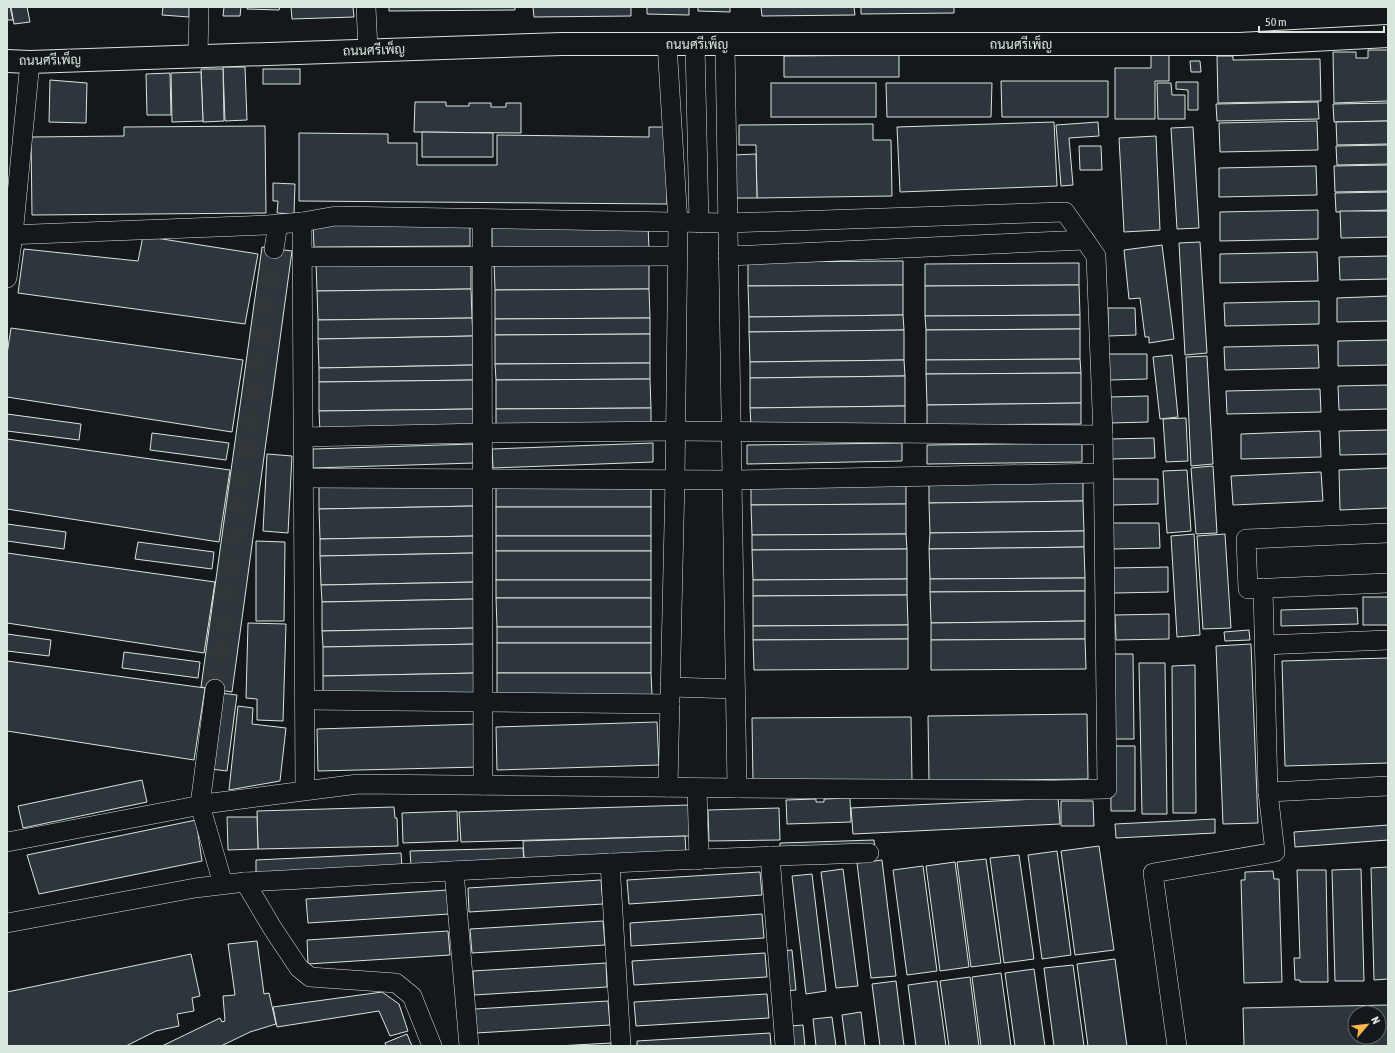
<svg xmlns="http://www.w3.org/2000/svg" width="1395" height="1053" font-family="'Asap Condensed',Sarabun,sans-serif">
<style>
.building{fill:#2c363c;stroke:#d8e6dc;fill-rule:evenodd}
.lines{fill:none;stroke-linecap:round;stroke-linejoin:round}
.minor-tunnel{stroke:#313739;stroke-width:19;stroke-dasharray:19 10;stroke-linecap:butt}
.minor-casing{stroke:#d8e6dc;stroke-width:20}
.major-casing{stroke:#d8e6dc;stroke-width:24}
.minor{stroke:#14181c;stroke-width:19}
.major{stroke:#14181c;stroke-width:22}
.labels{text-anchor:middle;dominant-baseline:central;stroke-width:3;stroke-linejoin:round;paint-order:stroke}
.street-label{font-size:13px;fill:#d8e6dc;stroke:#14181c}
</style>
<rect width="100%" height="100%" fill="#14181c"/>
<g class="building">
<polygon points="7,7 10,7 13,20 7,20"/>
<polygon points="11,7 27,7 30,22 14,24"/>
<polygon points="163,7 189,7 189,17 162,15"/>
<polygon points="224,7 241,7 240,16 223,16"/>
<polygon points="247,7 280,7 279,10 247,9"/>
<polygon points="291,7 353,7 354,17 292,19"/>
<polygon points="389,7 515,7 515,10 389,11"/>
<polygon points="533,7 631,7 631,16 534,17"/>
<polygon points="647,7 689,7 689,15 647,14"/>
<polygon points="698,7 730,7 730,12 698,11"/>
<polygon points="761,7 854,7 855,15 762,16"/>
<polygon points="861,7 954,7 954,13 861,14"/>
<polygon points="1368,50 1388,50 1388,101 1334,103 1333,52 1356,52 1356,58 1368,58"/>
<polygon points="1151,54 1169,54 1169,81 1155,81 1155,119 1115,119 1115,68 1151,68"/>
<polygon points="899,55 899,77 784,77 784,56"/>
<polygon points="1217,56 1233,56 1233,60 1320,59 1321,101 1218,103"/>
<polygon points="1190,61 1200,61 1201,72 1191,72"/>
<polygon points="223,67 245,67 247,120 225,121"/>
<polygon points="201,69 223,69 224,121 203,122"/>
<rect x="263" y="69" width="37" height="15"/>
<polygon points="201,72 203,121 172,122 171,73"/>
<polygon points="170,73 171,115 147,115 146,74"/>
<polygon points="50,80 87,83 86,123 49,122"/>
<polygon points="1001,81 1108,81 1108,117 1002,117"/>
<polygon points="1176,82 1198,82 1198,110 1188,110 1188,90 1176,89"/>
<rect x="771" y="83" width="105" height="34"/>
<polygon points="886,83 992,83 991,117 887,117"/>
<polygon points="1157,83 1171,83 1172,95 1185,95 1185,119 1158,119"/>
<polygon points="415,102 446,102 446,106 469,106 469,103 491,103 491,107 506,107 506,103 521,103 521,133 414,132"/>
<polygon points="1318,102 1319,119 1217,121 1216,104"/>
<polygon points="1388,103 1388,121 1334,122 1333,104"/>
<polygon points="1317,121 1318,150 1220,152 1219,123"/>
<polygon points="1388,121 1388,144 1337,145 1336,122"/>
<polygon points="1054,122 1057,186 900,192 897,127"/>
<polygon points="1098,122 1099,136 1069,138 1073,185 1061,186 1056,125"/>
<polygon points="873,124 873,140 891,140 892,196 757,198 756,145 739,145 739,125"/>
<polygon points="265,126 266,213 32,215 31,137 124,136 124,127"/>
<polygon points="649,127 667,127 667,204 299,201 299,133 388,134 388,143 417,143 417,165 497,165 497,135 649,137"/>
<polygon points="1193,127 1199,228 1177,229 1171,128"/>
<polygon points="422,132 493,133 493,157 422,157"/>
<polygon points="1156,136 1160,230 1124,232 1119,138"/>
<polygon points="1388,145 1388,164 1337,165 1336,146"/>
<polygon points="1079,146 1101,146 1102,170 1080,170"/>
<polygon points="756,154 757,198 735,198 734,155"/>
<polygon points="1388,165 1388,191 1335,192 1334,166"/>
<polygon points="1316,166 1317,195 1219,197 1219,168"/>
<polygon points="273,183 295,184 294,214 277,213 278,201 273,201"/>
<polygon points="1388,192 1388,210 1336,212 1335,193"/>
<polygon points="1318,210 1318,239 1220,241 1220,212"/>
<polygon points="1340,211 1388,211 1388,237 1341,238"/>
<polygon points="470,223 470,246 314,247 313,224"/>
<polygon points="648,225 649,249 492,250 492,226"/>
<polygon points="143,236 258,254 245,324 18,293 24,249 138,261"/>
<polygon points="1200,242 1207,353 1185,355 1179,243"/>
<polygon points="1162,245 1174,339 1149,343 1149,337 1145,337 1140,298 1129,299 1124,250"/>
<polygon points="262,247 292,251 232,692 201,687"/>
<polygon points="1317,252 1318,281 1220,283 1220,254"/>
<polygon points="1388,256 1388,279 1340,280 1339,257"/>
<polygon points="471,260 471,289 317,291 316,263"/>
<polygon points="649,260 649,289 495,290 494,261"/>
<polygon points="903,261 903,285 748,286 748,262"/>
<polygon points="1079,263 1079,285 925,286 925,264"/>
<polygon points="903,285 903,315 749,317 748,286"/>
<polygon points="1079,285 1080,315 925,316 925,286"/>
<polygon points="471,289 472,318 318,320 317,291"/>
<polygon points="649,289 650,318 495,319 495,290"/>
<polygon points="1388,296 1388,321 1337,322 1337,298"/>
<polygon points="1319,301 1319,324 1225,326 1224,303"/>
<polygon points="1108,308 1135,308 1136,335 1108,336"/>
<polygon points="903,315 904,330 749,332 749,317"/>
<polygon points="1080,315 1080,329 926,330 925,316"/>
<polygon points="472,318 473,336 318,339 318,320"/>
<polygon points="650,318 650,334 495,335 495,319"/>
<polygon points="11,328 243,360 232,432 7,397 7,354"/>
<polygon points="1080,329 1080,359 926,360 926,330"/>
<polygon points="904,330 904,360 750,362 749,332"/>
<polygon points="650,334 650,363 495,364 495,335"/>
<polygon points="473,336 473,365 319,368 318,339"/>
<polygon points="1388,340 1388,365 1338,366 1338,341"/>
<polygon points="1318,345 1319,368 1225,370 1224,347"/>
<polygon points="1109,354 1147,354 1147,379 1109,380"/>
<polygon points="1172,355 1178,417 1160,419 1153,357"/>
<polygon points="1207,356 1213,464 1191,466 1186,357"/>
<polygon points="1080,359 1081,373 926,374 926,360"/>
<polygon points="904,360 905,376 750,378 750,362"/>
<polygon points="650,363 650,379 496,380 495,364"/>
<polygon points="473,365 474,380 319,382 319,368"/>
<polygon points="1081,373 1081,403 927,405 926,374"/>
<polygon points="905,376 905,406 750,408 750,378"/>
<polygon points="650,379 651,408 496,409 496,380"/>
<polygon points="474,380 474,409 319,411 319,382"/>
<polygon points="1388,385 1388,409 1339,410 1338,386"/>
<polygon points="1320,389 1321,412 1227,414 1226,391"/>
<polygon points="1148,396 1148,422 1110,423 1109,397"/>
<polygon points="1081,403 1081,424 927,425 927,405"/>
<polygon points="905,406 905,424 751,426 750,408"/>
<polygon points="651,408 651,428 496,429 496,409"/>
<polygon points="474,409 475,429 320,432 319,411"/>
<polygon points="7,414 81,424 79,440 7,431"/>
<polygon points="1186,418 1188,461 1166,462 1163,419"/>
<polygon points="1388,430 1388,454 1340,455 1339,431"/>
<polygon points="1320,431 1321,457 1241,459 1241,434"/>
<polygon points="152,433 229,443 226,460 150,450"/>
<polygon points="1154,438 1155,458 1111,459 1110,439"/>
<polygon points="7,439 230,470 219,542 7,509"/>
<polygon points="653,443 653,462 493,468 492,449"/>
<polygon points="902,443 902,461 747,464 747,445"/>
<polygon points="1082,443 1082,462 927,464 927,445"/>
<polygon points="473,444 474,463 313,468 313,449"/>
<polygon points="267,454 292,456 288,533 263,531"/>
<polygon points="1213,466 1217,533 1196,534 1191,468"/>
<polygon points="1388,468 1388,508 1340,510 1339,470"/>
<polygon points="1187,470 1191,531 1167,533 1163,471"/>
<polygon points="1321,472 1323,501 1233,505 1231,476"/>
<polygon points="1083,479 1083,501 929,503 929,481"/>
<polygon points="1111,479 1158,479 1158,504 1112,505"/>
<polygon points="474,481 474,506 319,509 319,484"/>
<polygon points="906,483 906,504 751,505 751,484"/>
<rect x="496" y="484" width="155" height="23"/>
<polygon points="1083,501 1084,531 930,533 929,503"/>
<polygon points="906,504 906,534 752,535 751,505"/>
<polygon points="474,506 475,536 320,539 319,509"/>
<rect x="496" y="507" width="155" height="29"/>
<polygon points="1113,523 1159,523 1160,548 1113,549"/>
<polygon points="7,524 66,532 64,549 7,541"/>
<polygon points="1084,531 1084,547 929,549 930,533"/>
<polygon points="906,534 907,549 752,550 752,535"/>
<polygon points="1194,534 1200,635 1177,637 1171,536"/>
<polygon points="1225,534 1231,628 1203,629 1197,536"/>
<polygon points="475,536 475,553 320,556 320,539"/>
<rect x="496" y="536" width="155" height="15"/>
<polygon points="256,541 285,542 284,621 256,621"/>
<polygon points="138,542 214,552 212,569 135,559"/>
<polygon points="1084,547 1085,578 930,579 929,549"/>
<polygon points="907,549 907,579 753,580 752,550"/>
<rect x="496" y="551" width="155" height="29"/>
<polygon points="7,553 215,582 204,653 7,623"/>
<polygon points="475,553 476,582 321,585 320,556"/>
<polygon points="1168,567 1168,592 1114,593 1113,568"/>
<polygon points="1085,578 1085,591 930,592 930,579"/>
<polygon points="907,579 907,595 753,596 753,580"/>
<rect x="496" y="580" width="155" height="18"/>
<polygon points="476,582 476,599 322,602 321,585"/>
<polygon points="1085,591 1085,621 931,623 930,592"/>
<polygon points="907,595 908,625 753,626 753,596"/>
<rect x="1363" y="597" width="25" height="28"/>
<polygon points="496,598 651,598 651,627 497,627"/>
<polygon points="476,599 477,628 322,631 322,602"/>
<polygon points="1357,608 1358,624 1281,626 1281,610"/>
<polygon points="1169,614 1169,639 1116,640 1115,615"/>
<polygon points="1085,621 1085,639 931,640 931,623"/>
<polygon points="248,623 286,624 283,721 257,720 257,699 246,698"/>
<polygon points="908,625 908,639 753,640 753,626"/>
<rect x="497" y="627" width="154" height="16"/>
<polygon points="477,628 478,644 323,647 322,631"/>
<polygon points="1249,630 1250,640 1225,641 1224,632"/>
<polygon points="7,634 51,640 49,656 7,651"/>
<polygon points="908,639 908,669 754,670 753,640"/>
<polygon points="1085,639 1086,669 931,670 931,640"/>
<rect x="497" y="643" width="154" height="30"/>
<polygon points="478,644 478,673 323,676 323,647"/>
<polygon points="1251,644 1258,823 1223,824 1216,646"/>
<polygon points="124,652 200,662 198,678 122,668"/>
<polygon points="1109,654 1133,654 1134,739 1109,739"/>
<polygon points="1388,658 1388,763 1285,766 1282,661"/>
<polygon points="7,661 205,688 194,760 7,731"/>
<polygon points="1139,663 1165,663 1167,814 1142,814"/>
<polygon points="1195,665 1196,813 1173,813 1172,666"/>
<polygon points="478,673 478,693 323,696 323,676"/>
<polygon points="497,673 651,673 652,695 497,695"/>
<polygon points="220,693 237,695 227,771 211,769"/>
<polygon points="238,706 253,708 252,724 286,728 280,781 229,790"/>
<polygon points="1087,714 1088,779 929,781 928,716"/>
<polygon points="911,717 912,782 753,783 752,718"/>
<polygon points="657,722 659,765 497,770 496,727"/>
<polygon points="478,724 480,767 318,771 317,729"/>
<polygon points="1110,746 1135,746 1135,811 1111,811"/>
<polygon points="142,780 147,802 23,828 18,806"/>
<polygon points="850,798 851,822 787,824 786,800 816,799 816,802 824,802 824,799"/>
<polygon points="1058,798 1060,824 853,834 851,808"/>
<polygon points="1061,801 1093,801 1094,826 1061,826"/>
<polygon points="689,805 690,836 461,842 459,812"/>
<polygon points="394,807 395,818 397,818 398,846 258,849 257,811"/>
<polygon points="779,808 780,840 709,841 708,810"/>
<polygon points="457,811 458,841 403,843 402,813"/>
<polygon points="227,817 257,817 258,849 228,850"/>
<polygon points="1215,819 1215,833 1116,838 1115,824"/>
<polygon points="196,820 202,861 39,894 27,855"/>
<polygon points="1388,825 1388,840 1295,847 1294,832"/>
<polygon points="685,836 686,853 524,858 523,841"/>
<polygon points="874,840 875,851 780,855 780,843"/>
<polygon points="1099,846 1114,950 1075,955 1061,851"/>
<polygon points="523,848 524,863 411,866 410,851"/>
<polygon points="1057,851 1071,955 1042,959 1028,855"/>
<polygon points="401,853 402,868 256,875 256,860"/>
<polygon points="1019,855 1034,959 1004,963 990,858"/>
<polygon points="986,859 1001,963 971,967 957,862"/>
<polygon points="882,860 896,976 871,978 857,863"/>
<polygon points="955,862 969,967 940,971 926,866"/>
<polygon points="923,866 937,971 907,975 893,870"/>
<polygon points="1388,867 1388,979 1374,980 1371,868"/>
<polygon points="843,869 858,986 836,988 821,872"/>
<polygon points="1361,869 1364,981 1335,981 1332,870"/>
<polygon points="1297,870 1326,870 1328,982 1300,982 1300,980 1295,980 1294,958 1300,958"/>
<polygon points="1273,871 1274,879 1279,879 1282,982 1244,983 1241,880 1245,880 1245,872"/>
<polygon points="760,872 762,895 629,904 627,880"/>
<polygon points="812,874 826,991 806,994 792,876"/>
<polygon points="601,880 603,904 469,912 468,888"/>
<polygon points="448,890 449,914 308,923 306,899"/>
<polygon points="762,914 764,938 631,946 630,923"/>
<polygon points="603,921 605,945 472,953 470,929"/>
<polygon points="448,931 450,955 308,964 307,940"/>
<polygon points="257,941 264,994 269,993 276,1024 250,1032 221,1046 162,1046 220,1018 222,1022 225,1021 223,996 235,995 228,944"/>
<polygon points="792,950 796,990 786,991 782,951"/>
<polygon points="765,953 767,977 634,985 632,961"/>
<polygon points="191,954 200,996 192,998 194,1011 177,1014 179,1026 156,1031 126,1046 7,1046 7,992"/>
<polygon points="1115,959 1127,1046 1088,1046 1077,964"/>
<polygon points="606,963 607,987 474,995 473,971"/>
<polygon points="1073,965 1084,1046 1054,1046 1044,968"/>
<polygon points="1034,969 1045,1046 1015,1046 1005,973"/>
<polygon points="1001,973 1011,1046 981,1046 972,977"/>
<polygon points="970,977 979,1046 949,1046 940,981"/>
<polygon points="896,981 904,1046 880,1046 872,984"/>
<polygon points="937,981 946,1046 916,1046 908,985"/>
<polygon points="382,992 399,1004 408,1031 390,1036 379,1011 277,1027 273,1007"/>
<polygon points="767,994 769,1018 636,1026 634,1002"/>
<polygon points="608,1001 610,1025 476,1033 475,1009"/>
<path d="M1388 1005V1046H1244L1243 1008ZM1355 1013H1379V1037H1355Z"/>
<polygon points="861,1012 865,1046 846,1046 842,1015"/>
<polygon points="832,1017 836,1046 816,1046 813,1019"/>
<polygon points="803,1025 805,1046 793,1046 791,1026"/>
<polygon points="770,1033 771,1046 637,1046 637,1041"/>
<polygon points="407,1034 412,1046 386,1046 385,1043"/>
<polygon points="611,1043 611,1046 557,1046"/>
</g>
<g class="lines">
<polyline class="minor-tunnel" points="215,689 274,249"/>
<defs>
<g id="minor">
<polyline points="366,7 368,50"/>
<polyline points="667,44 678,223 675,480 668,787"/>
<polyline points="695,44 699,223"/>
<polyline points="725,44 737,788"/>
<polyline points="198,56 199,7"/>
<polyline points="482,219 483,785"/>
<polyline points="302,222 305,790"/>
<polyline points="7,235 267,225 302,222 336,216 728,223 1065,212 1096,256 1103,435 1107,789 1054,790 737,788 358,784 212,803 7,842"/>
<polyline points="274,249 278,224"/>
<polyline points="728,256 1085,240"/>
<polyline points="303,257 677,256"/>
<polyline points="7,278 13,235 30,62"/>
<polyline points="304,437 482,433 675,431 1103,435"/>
<polyline points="304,478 731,480 1103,473"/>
<polyline points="1388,533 1246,539 1248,589 1388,583"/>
<polyline points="1263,588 1268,792 1388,786"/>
<polyline points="1265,645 1388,640"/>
<polyline points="670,687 735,689"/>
<polyline points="215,689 200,805 223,884"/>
<polyline points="305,700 670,704"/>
<polyline points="697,788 699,860"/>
<polyline points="770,856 785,1046"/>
<polyline points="610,863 621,1046"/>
<polyline points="454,871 469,1046"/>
<polyline points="245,882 273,929 299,968 310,977 396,983 412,996 432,1046"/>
<path d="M7 923 195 888 245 882C453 871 661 859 869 853"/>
<polyline points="1177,1046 1153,873 1275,852 1268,792"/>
</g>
<polyline id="major" points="7,61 30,62 562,44 1239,44 1388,36"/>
</defs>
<use href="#minor" class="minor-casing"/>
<use href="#major" class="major-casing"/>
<use href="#minor" class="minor"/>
<use href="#major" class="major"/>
</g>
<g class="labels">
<g class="street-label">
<text x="697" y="44">ถนนศรีเพ็ญ</text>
<text x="1021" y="44">ถนนศรีเพ็ญ</text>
<text transform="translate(374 50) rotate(-2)">ถนนศรีเพ็ญ</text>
<text transform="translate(50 60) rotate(-1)">ถนนศรีเพ็ญ</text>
</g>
</g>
<rect width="1395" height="1053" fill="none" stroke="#d8e6dc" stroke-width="16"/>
<g transform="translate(1367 1025) rotate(62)"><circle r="19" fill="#14181c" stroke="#626a69"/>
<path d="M0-3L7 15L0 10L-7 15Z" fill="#ffb74d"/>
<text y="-6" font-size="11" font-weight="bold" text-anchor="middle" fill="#d8e6dc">N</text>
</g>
<path d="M1259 26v6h125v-6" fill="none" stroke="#d8e6dc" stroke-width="2"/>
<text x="1265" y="26" font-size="12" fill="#d8e6dc" stroke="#14181c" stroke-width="3" paint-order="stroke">50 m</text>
</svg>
